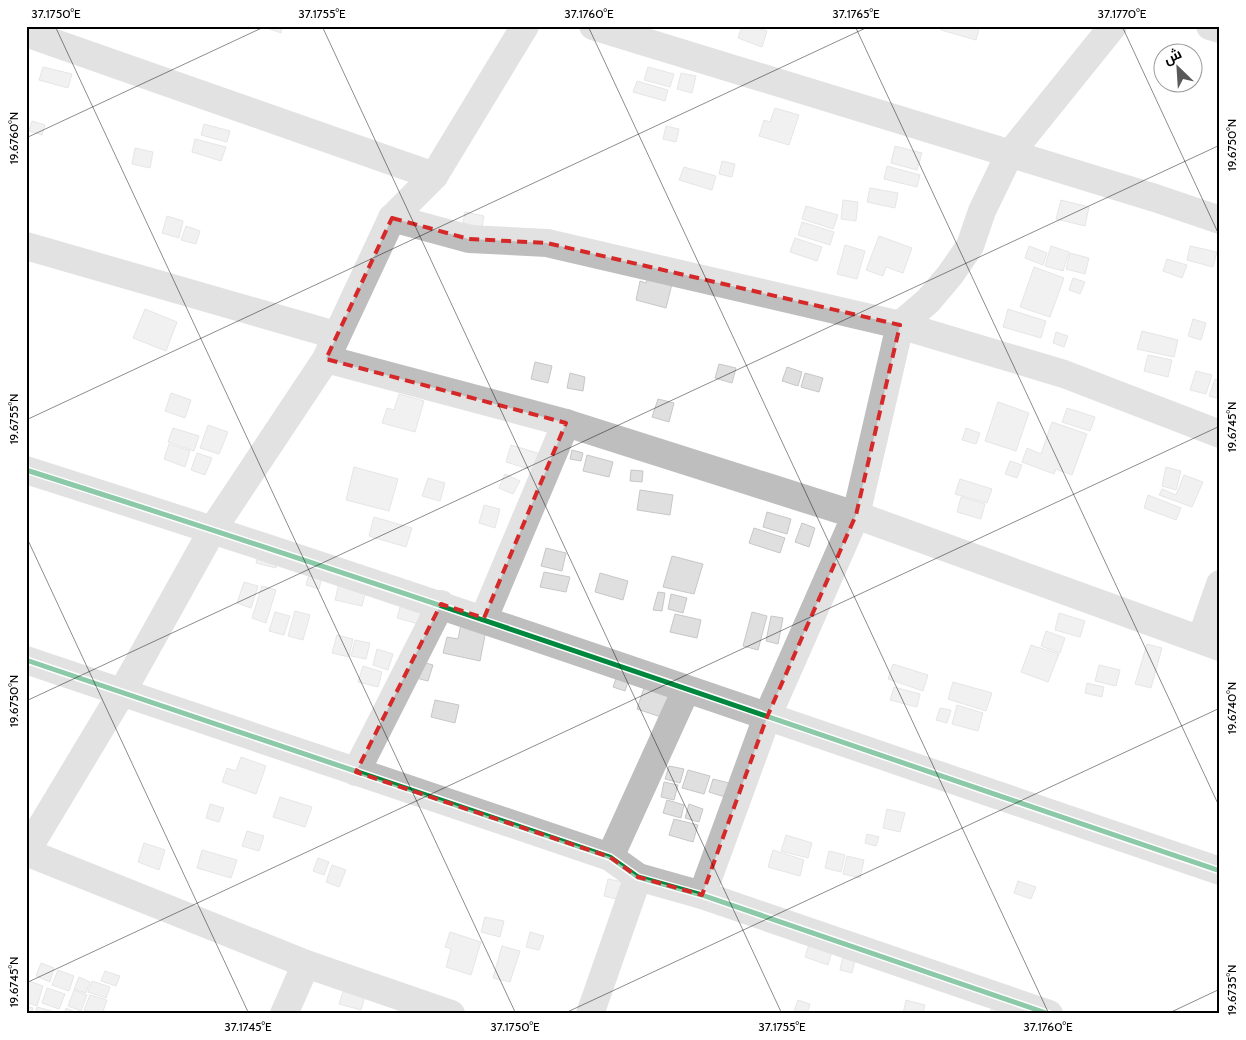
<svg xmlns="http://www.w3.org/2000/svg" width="1246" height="1040" font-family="Cabin,Cairo,sans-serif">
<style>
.building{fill:#dfdfdf;stroke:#c7c7c7}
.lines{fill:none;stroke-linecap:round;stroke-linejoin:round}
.minor{stroke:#bebebe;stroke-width:28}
.tertiary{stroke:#bebebe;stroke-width:28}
.cycleway-casing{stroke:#fff;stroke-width:8}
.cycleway{stroke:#00873e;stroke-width:5}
.marked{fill:none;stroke:#d62828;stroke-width:4;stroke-dasharray:10 6;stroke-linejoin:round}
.ticks{fill:none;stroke:#000;stroke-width:1;stroke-opacity:0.45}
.neatline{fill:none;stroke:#000;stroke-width:2}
.ticks-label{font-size:12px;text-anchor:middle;fill:#000}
</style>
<rect width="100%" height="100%" fill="#fff"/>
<g class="building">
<polygon points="262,26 282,26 281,33"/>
<polygon points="742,26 752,26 767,31 762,47 738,38"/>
<polygon points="942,26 980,26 976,40 941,30"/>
<polygon points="43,67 72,74 68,88 39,80"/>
<polygon points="648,67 674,74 670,87 644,80"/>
<polygon points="681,73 696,76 692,93 677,89"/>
<polygon points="637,81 668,90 665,101 633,92"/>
<polygon points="775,108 799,115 789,145 759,136 764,120 770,122"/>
<polygon points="32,121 45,125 42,135 29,131"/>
<polygon points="204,124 230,131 227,142 201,135"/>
<polygon points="666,126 679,129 676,142 663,139"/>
<polygon points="195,139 226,147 221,161 192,152"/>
<polygon points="895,146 922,153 917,170 891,163"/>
<polygon points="135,148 153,152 150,168 132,164"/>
<polygon points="722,161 735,164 732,177 719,174"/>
<polygon points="887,166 920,175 917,187 884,179"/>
<polygon points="684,167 716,176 712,190 679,180"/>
<polygon points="870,188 898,193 895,208 867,202"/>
<polygon points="843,200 858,202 856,221 841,219"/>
<polygon points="1061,200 1089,207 1085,226 1056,219"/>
<polygon points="806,206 838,215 833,229 802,219"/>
<polygon points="465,212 484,216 482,227 463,223"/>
<polygon points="167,216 183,221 179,238 162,233"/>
<polygon points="802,222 834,232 830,245 798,235"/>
<polygon points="186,226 200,231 196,244 181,240"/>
<polygon points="879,236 912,248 903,273 886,267 883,276 866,270"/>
<polygon points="795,238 822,247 817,261 790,252"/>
<polygon points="845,245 865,251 857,279 837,274"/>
<polygon points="1029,246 1047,253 1043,265 1025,258"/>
<polygon points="1051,246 1069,252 1063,271 1045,266"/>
<polygon points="1190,246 1217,252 1213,267 1187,260"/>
<polygon points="1070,253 1089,258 1085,274 1066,269"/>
<polygon points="1167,259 1187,265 1182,278 1163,271"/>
<polygon points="1034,267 1064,278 1050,317 1020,307"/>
<polygon points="650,270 674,276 666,308 636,300 640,281 646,283"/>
<polygon points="1073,278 1085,282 1080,294 1069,290"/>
<polygon points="145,309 177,322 166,351 133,338"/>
<polygon points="1008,309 1046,321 1041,338 1003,327"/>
<polygon points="1193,319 1206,323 1201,340 1188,336"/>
<polygon points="1142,331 1178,340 1174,357 1137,349"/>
<polygon points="1056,332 1068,336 1064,347 1053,343"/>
<polygon points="1148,355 1172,360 1168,377 1144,371"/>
<polygon points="535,362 552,366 548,383 531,379"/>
<polygon points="719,364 736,368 732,383 715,378"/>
<polygon points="787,367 802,372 798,386 782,381"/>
<polygon points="1196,371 1212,375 1206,394 1190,390"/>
<polygon points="570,373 585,377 583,391 567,388"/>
<polygon points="805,373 823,378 819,392 801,387"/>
<polygon points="1215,379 1220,381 1220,399 1209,396"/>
<polygon points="171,393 191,400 185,418 165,411"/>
<polygon points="399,394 424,401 415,432 382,423 387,408 394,410"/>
<polygon points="658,399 674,403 669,422 652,417"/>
<polygon points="998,402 1029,413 1016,451 985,441"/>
<polygon points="1067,408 1095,417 1090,431 1062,422"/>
<polygon points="1052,422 1087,434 1072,475 1056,469 1054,474 1022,462 1027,448 1041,454"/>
<polygon points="208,425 228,432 219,454 200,448"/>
<polygon points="173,428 199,436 194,451 168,442"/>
<polygon points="966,428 980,433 976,444 962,440"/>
<polygon points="169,444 190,451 185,467 164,459"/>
<polygon points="511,445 544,455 539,472 506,462"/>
<polygon points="572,450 583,453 581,461 570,459"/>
<polygon points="197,453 212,458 205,475 191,470"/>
<polygon points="587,455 613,462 609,477 583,471"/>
<polygon points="1010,461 1022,465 1017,478 1005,474"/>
<polygon points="354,467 398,479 389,511 346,500"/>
<polygon points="1166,467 1181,471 1176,490 1162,486"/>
<polygon points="631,470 643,471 642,482 630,481"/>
<polygon points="505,474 520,481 513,494 499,488"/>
<polygon points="1184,475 1203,482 1192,507 1159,495 1162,489 1176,495"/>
<polygon points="428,478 445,483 440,501 422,496"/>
<polygon points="960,479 992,489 987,503 955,494"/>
<polygon points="640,490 673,495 670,515 637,510"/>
<polygon points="1148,495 1181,508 1176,520 1144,508"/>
<polygon points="961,497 985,504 981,519 957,512"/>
<polygon points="484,505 500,509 495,528 479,523"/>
<polygon points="767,512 791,519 787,534 763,527"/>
<polygon points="374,517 412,528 406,547 369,536"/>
<polygon points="802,523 815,528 809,547 795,542"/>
<polygon points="754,528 785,538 780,553 749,543"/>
<polygon points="546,548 566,553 562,571 541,566"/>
<polygon points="259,552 279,557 276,568 256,563"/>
<polygon points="672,556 703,564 694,594 663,587"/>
<polygon points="544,572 570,577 566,592 540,587"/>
<polygon points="600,573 628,581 623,600 595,592"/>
<polygon points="309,574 322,577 319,589 306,585"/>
<polygon points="244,582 258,586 251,608 237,603"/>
<polygon points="339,583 366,590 362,606 335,600"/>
<polygon points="262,586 276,590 266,623 252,618"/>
<polygon points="658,592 665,593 662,611 653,610"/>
<polygon points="671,594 687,598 683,613 668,609"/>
<polygon points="401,604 426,610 422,625 397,618"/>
<polygon points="295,611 310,615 303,640 288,636"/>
<polygon points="275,612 290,616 284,635 269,631"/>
<polygon points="752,612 767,616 758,650 743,646"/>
<polygon points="1059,613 1085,621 1080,637 1055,630"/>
<polygon points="675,614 701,620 697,638 670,632"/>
<polygon points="771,616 783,618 778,644 766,641"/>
<polygon points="461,624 486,630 480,661 443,653 447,637 458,639"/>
<polygon points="1046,631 1065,638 1060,653 1041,646"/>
<polygon points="337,635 353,639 349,657 332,653"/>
<polygon points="355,640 370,643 366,659 351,656"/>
<polygon points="1147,644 1162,648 1151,688 1135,684"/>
<polygon points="1031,645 1059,654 1048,682 1021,672"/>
<polygon points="377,649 393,654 388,670 373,665"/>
<polygon points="416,660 433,665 428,681 412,677"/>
<polygon points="893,664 928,675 923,691 888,679"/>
<polygon points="1099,665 1120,670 1116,686 1095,681"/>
<polygon points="363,666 382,672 378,687 358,682"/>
<polygon points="618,673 630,676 625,691 613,687"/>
<polygon points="646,682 676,693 667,719 637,709"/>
<polygon points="953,682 992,693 986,711 948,699"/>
<polygon points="1087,683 1104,687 1102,697 1085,693"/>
<polygon points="894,687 920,694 917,707 890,700"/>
<polygon points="435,700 459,705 455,723 431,717"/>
<polygon points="957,705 983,713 978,731 952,724"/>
<polygon points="940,708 951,710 947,723 936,720"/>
<polygon points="241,757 266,766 256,794 222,782 227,768 236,771"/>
<polygon points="669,766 684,769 680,783 665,779"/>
<polygon points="688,770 710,776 704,794 682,788"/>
<polygon points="713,779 729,783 725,797 709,792"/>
<polygon points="664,782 678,785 674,800 661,797"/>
<polygon points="280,797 312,807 305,827 273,817"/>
<polygon points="667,800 684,805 681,818 663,813"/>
<polygon points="210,804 224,808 219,822 206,818"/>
<polygon points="689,804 703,809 699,822 685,818"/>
<polygon points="887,809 905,813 900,832 883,828"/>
<polygon points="674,819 698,825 693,842 669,835"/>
<polygon points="247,831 264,836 259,851 242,846"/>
<polygon points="867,834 879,837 876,846 865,843"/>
<polygon points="786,835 812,843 808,858 781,851"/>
<polygon points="144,843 165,850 159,870 138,862"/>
<polygon points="202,850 237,860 231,878 197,868"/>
<polygon points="773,850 804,860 800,876 768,867"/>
<polygon points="829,851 845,855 841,872 825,868"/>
<polygon points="847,856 864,860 860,878 843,874"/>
<polygon points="318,858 329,862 324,875 313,871"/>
<polygon points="332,865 346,870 339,887 326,882"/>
<polygon points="608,879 624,882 620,900 604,896"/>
<polygon points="1018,881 1036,887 1031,899 1014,893"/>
<polygon points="485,917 504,921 500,937 481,932"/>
<polygon points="450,932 481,942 471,975 446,967 451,949 445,947"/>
<polygon points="530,932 544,936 539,950 526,947"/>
<polygon points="809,944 832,951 828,965 805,957"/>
<polygon points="502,946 520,951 510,982 493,978"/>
<polygon points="843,956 855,960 852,973 840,970"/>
<polygon points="41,963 54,968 50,982 36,976"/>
<polygon points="58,970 74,976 69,991 52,985"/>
<polygon points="105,971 120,976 116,986 101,981"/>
<polygon points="79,977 90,982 86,993 74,989"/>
<polygon points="29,981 43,986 37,1006 26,1002"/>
<polygon points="92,981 110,987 106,998 88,992"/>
<polygon points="47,988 65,994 59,1009 42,1003"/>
<polygon points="344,989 365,996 361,1010 339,1004"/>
<polygon points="74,990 87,995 81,1011 68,1006"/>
<polygon points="90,995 107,1000 102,1014 84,1010"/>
<polygon points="798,1000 810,1004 807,1014 793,1014"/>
<polygon points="906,1000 925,1005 923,1014 903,1014"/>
<polygon points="26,1006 33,1008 31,1014 26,1014"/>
<polygon points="992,1006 1011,1014 990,1014"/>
<polygon points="37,1007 59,1013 59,1014 35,1014"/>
<polygon points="66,1008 80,1014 64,1014"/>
</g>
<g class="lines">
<g class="minor">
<polyline points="593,26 1155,198 1220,220"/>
<polyline points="1210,26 1220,29"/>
<polyline points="26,33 434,176"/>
<polyline points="392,218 469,239 547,243 900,325 1064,374 1220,434"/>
<polyline points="26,246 335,335"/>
<polyline points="326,359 566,423 856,515 1220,647"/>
<path d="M26 470C426 597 822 736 1220 871"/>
<polyline points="484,618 566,423"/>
<polyline points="1201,639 1220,584"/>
<polyline points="26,660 610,857 638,877 702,895 1049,1014"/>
<polyline points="356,772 441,604"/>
<polyline points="26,852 306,964 451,1014"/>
<polyline points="610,857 686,690"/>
<polyline points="702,895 767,717 856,515 900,325 928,301 950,275 970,246 982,211 1009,155 1113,26"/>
<polyline points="284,1014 306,964"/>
<polyline points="590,1014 638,877"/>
</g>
<polyline class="tertiary" points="26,852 121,694 213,529 326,359 392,218 434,176 525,26"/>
<defs>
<g id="cycleway">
<path d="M26 470C426 597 822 736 1220 871"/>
<polyline points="26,660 610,857 638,877 702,895 1049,1014"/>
</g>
</defs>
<use href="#cycleway" class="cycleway-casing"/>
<use href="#cycleway" class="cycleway"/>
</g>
<path d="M0 0H1246V1040H0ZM392 218 469 239 547 243 900 325 856 515 767 717 702 895 638 877 610 857 356 772 441 604 484 618 566 423 326 359Z" fill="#fff" fill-opacity=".55" fill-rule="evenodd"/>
<path class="marked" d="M392 218 469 239 547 243 900 325 856 515 767 717 702 895 638 877 610 857 356 772 441 604 484 618 566 423 326 359Z"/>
<path class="ticks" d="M55 26 516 1014M322 26 782 1014M588 26 1049 1014M855 26 1220 808M1122 26 1220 237M26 138 266 26M26 420 870 26M26 536 249 1014M26 701 1220 145M26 983 1220 426M563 1014 1220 708M1167 1014 1220 989"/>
<rect width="1246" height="1040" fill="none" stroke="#ffffff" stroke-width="55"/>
<g transform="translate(1178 68) rotate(335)"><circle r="24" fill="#ffffff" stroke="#999999"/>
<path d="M0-4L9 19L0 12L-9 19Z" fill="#595959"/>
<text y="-8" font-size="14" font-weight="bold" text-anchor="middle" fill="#000000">ش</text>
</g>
<rect x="28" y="28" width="1190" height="984" class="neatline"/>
<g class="ticks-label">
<text x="56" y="18">37.1750°E</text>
<text x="322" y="18">37.1755°E</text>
<text x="589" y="18">37.1760°E</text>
<text x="856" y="18">37.1765°E</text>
<text x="1122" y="18">37.1770°E</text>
<text transform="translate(14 138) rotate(-90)" y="4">19.6760°N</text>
<text transform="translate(1232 145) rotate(-90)" y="4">19.6750°N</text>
<text transform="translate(14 419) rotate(-90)" y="4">19.6755°N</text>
<text transform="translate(1232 427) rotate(-90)" y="4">19.6745°N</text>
<text transform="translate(14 701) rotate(-90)" y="4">19.6750°N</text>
<text transform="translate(1232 708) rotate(-90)" y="4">19.6740°N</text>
<text transform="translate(14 982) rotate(-90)" y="4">19.6745°N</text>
<text transform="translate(1232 990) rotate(-90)" y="4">19.6735°N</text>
<text x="248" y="1031">37.1745°E</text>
<text x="515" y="1031">37.1750°E</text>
<text x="782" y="1031">37.1755°E</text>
<text x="1048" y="1031">37.1760°E</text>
</g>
</svg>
